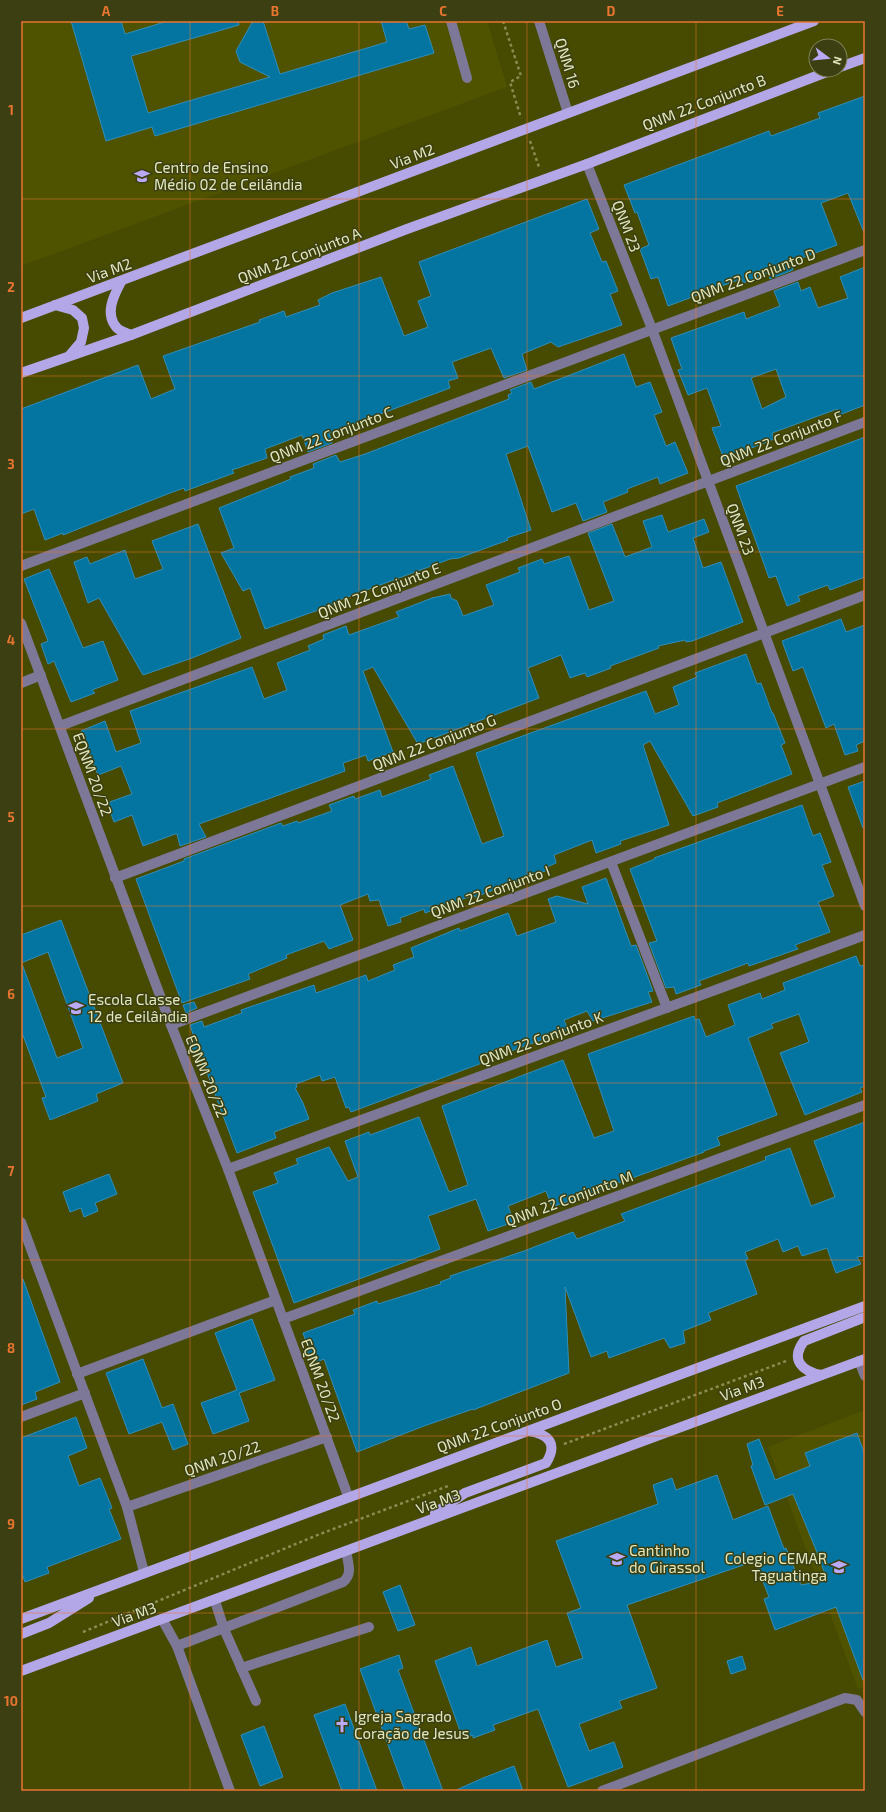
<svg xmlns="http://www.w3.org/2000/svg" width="886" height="1812" font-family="'Exo 2',sans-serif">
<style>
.built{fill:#4f5300}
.building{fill:#0375a0;stroke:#2f8eba;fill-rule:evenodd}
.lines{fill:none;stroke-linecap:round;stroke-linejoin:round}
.path{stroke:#898d52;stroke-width:2.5;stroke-dasharray:3 3;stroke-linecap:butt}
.minor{stroke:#7d7898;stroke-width:10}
.major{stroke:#b3a7e7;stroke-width:10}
.grid{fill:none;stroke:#e77530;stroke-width:1;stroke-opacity:0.55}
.labels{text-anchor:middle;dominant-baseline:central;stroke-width:3;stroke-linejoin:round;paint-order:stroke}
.street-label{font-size:15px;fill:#e2e7be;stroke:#3c3f12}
.poi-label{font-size:15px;fill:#e2e7be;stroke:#3c3f12;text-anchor:start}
.neatline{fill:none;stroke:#e77530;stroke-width:1.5}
.grid-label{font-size:13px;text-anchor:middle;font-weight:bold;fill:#e77530}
</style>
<rect width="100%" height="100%" fill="#474a01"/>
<g class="built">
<polygon points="21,21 487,21 507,87 21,266"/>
<polygon points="865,1410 865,1686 858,1689 768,1447"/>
</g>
<g class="building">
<polygon points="71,21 121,21 125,34 168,21 238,21 239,25 131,56 148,113 270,77 240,62 236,51 253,21 263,21 280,74 387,42 381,21 406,21 409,29 425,25 434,53 155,136 152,127 106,141"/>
<polygon points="865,96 865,235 848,193 821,203 837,245 791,262 793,270 770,279 768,273 743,283 742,279 738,280 668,306 658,277 651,279 640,249 649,245 637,212 635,213 624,185 769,131 771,136 820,118 818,113"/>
<polygon points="587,199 599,229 590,233 602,262 606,261 618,291 610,294 622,325 558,347 551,342 522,354 527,370 504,378 491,348 452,362 458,378 448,381 450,388 329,433 332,443 308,452 302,435 265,449 267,458 232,470 234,473 185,491 184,488 170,493 63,535 63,533 45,540 34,509 21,514 21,409 138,365 151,399 175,389 163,356 260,322 259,320 284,311 286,317 320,305 318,300 332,293 381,277 404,336 428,327 418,301 431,296 419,262"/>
<path d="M865 267V405L839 415 837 409 772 433 774 439 724 459 712 428 721 426 707 388 688 395 678 370 682 369 671 338 744 312 746 319 780 306 774 291 798 282 801 291 810 287 818 308 848 298 840 277ZM776 369 786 397 762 409 751 378Z"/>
<polygon points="624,354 636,387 650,382 662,412 654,415 666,446 675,442 688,473 660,484 658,477 627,489 628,492 603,502 607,512 583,521 576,503 552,512 528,446 506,454 531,530 507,538 508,540 459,558 450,559 337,601 338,603 265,629 250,588 243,591 221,553 234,548 219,508 291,479 290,477 314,468 313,464 336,455 340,462 365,454 509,399 508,395 512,393 510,390 531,382 534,389"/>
<polygon points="865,437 865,577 830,590 828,585 798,596 800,601 787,606 776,576 769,578 736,486"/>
<polygon points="662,515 668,532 704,519 709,532 693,538 703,568 721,562 743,622 692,641 686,642 685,640 658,646 659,648 610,666 611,668 587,677 585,673 570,678 561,655 528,668 539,698 418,744 373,667 363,671 393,752 368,761 366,755 343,763 345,771 199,824 206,837 180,846 177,834 175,834 143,846 132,815 114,822 107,803 132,794 121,766 98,775 81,731 105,721 116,752 141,743 130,711 252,667 264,699 287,690 277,663 310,650 308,646 324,639 323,635 346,626 349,635 399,617 396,612 432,598 450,594 451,598 457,601 463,616 494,605 486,585 520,572 518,568 542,559 544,564 569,556 589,610 614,601 588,533 612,524 625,557 652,547 643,521"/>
<polygon points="198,524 241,638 192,658 143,675 99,598 88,603 74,562 87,557 90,564 125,550 135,579 163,569 152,541"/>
<polygon points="49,569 83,648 103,641 118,680 92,690 95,693 71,702 54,661 48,664 41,644 48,641 24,579"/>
<polygon points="841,619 846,632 865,625 865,741 856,745 858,751 845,755 834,724 826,728 803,667 793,671 782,641"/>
<polygon points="746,654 757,684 761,683 772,713 773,713 785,743 781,745 792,774 717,803 718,807 693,816 650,741 643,745 669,825 620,841 621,844 596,853 592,840 554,855 556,863 547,867 548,870 475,897 474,895 425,913 424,909 400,918 401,922 388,926 379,900 370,901 368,894 340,905 353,940 329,949 324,941 286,955 287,958 248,974 250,979 182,1003 136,879 184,861 184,859 281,823 283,826 297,821 298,823 332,811 329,805 354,796 355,799 380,790 382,797 431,779 429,775 453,766 482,844 504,836 476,753 646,691 655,714 679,705 673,687 697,677 695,673"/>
<polygon points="865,781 865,828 863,828 848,787"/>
<polygon points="802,805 813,836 820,833 831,862 822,865 834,896 818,902 830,932 795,945 798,949 749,966 748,963 699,981 701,985 676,994 674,987 666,988 649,943 657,941 630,869 655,859 654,858"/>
<polygon points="606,878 631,946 636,945 653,991 648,992 652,1002 593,1021 587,1011 564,1020 568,1030 511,1051 509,1044 480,1055 482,1063 351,1112 349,1107 346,1108 335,1077 322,1081 320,1075 296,1084 297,1087 295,1088 303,1103 309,1119 274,1132 276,1138 237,1153 203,1062 198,1064 190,1042 195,1040 190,1025 202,1021 204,1027 242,1013 241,1010 314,985 316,993 366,975 368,981 395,970 393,965 414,957 411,948 459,928 460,931 508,913 517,936 556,922 548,899 557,896 588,904 582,887"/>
<polygon points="61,920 123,1083 96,1094 98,1101 50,1120 42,1098 46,1097 21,1030 21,965 22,964 57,1058 83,1048 48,952 21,963 21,935"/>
<polygon points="856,956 860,966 865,965 865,1086 860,1088 862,1092 805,1115 780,1053 809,1042 799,1014 771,1024 773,1028 748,1038 777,1115 717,1137 720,1145 704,1151 704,1152 552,1207 546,1191 508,1206 514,1222 488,1231 476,1199 428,1216 440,1249 294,1303 253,1192 278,1183 274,1173 298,1164 296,1159 329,1147 348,1181 358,1177 345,1141 369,1132 370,1135 419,1117 449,1192 468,1185 442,1106 563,1060 594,1138 614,1131 588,1054 694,1016 695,1020 699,1019 706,1037 735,1025 728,1005 760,993 762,999 785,990 783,983"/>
<polygon points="194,1002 197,1008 186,1013 183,1005"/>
<polygon points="865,1122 865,1256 857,1257 861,1264 836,1273 827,1248 802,1256 798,1246 783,1252 778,1239 745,1252 748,1259 745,1260 757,1294 708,1313 711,1320 683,1331 685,1343 670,1348 664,1338 609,1358 607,1351 591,1357 565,1287 569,1373 473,1410 473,1409 424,1426 357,1452 324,1359 312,1364 306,1348 308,1347 303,1333 355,1314 353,1310 377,1301 378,1304 441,1284 440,1282 451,1278 450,1276 524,1251 573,1232 577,1239 625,1221 621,1214 766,1160 765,1157 790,1148 811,1206 835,1197 814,1141"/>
<polygon points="109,1174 117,1194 95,1203 98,1211 84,1217 81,1208 70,1212 63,1192"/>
<polygon points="21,1279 23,1279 60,1382 35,1392 37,1399 21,1405"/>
<polygon points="252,1319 275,1380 239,1393 249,1421 213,1434 201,1403 237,1390 215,1333"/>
<polygon points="143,1359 162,1408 173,1404 188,1444 173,1450 162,1422 129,1434 106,1373"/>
<polygon points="76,1417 87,1448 68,1456 79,1486 100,1478 112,1508 109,1509 121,1539 47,1567 49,1573 25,1582 21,1571 21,1438"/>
<polygon points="857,1433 865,1455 865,1680 863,1680 836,1607 775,1630 764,1599 769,1597 755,1561 627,1605 657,1688 619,1701 622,1708 579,1724 589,1751 614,1742 623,1767 568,1787 538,1709 493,1725 495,1730 473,1738 473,1735 463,1739 435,1661 471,1647 477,1666 547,1640 556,1667 583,1658 567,1613 581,1608 556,1541 658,1504 653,1485 672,1478 676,1490 717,1475 733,1520 768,1506 784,1549 786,1548 801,1585 827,1580 819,1557 793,1494 765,1505 751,1466 753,1465 747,1444 759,1439 775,1480 810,1466 805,1453"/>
<polygon points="400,1585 415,1625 398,1631 383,1592"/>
<polygon points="399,1655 403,1668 398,1670 443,1791 405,1791 360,1669"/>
<polygon points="742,1656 746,1669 731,1674 727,1661"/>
<polygon points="345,1704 377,1791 342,1791 314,1715"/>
<polygon points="264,1726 283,1777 260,1786 241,1735"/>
<polygon points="514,1766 523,1791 454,1791 483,1778"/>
</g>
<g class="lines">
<g class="path">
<polyline points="503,21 521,76 510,82 521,118"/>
<polyline points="530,141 539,167"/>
<polyline points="564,1444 786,1361"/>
<polyline points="83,1632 320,1534 448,1486"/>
</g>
<g class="minor">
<polyline points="451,21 467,78"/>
<polyline points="539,21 568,113"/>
<polyline points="587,164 652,329 865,906"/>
<polyline points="21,566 865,250"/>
<polyline points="21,623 171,1025 228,1169 348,1496"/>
<polyline points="21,683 41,675"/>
<polyline points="60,726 865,422"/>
<polyline points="611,862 667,1008"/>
<polyline points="115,878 865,595"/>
<polyline points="171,1025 865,767"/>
<polyline points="228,1169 865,935"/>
<polyline points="21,1222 127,1507 144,1572"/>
<polyline points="283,1319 865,1105"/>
<polyline points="859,1361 865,1376"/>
<polyline points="77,1374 276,1300"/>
<polyline points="21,1417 85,1393"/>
<polyline points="127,1507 327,1437"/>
<polyline points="215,1601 224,1629 256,1701"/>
<polyline points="162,1619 177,1646 230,1791"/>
<path d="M177 1646 343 1582C353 1574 348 1563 346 1551"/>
<polyline points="241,1668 369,1627"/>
<polyline points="602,1791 845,1698 857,1700 865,1712"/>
</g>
<g class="major">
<polyline points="840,67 865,58"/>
<path d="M121 282C114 295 104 314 117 328 120 331 127 333 131 335"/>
<polyline points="55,305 73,310 82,318 84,328 81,342 70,355"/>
<polyline points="21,318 814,21"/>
<polyline points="21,373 131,335 407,229 587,164 832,70"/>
<path d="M821 1375C802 1371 790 1360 804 1341L865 1317"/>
<path d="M435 1513 465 1493 546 1463C558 1444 549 1434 529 1431"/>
<polyline points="21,1619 865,1306"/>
<polyline points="21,1634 49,1623 89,1598"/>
<polyline points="21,1671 865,1359"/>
</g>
</g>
<path class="grid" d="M190 21V1791M359 21V1791M527 21V1791M696 21V1791M21 199H865M21 376H865M21 552H865M21 729H865M21 906H865M21 1083H865M21 1260H865M21 1436H865M21 1613H865"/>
<defs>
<symbol id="school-bare" viewBox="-9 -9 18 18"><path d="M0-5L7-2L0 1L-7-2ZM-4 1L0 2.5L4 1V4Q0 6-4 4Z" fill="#baaaf6" stroke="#3c3f12" stroke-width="2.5" paint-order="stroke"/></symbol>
<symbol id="church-bare" viewBox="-9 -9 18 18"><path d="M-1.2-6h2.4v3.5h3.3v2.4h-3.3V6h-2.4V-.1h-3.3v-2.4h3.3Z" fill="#baaaf6" stroke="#3c3f12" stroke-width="2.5" paint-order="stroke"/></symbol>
</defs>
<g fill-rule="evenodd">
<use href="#school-bare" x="131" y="165" width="22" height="22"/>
<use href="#school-bare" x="65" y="997" width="22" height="22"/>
<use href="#school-bare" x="606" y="1548" width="22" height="22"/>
<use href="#school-bare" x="828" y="1556" width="22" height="22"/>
<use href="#church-bare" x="331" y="1714" width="22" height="22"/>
</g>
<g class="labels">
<g class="street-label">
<text transform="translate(568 63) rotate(73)">QNM 16</text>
<text transform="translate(704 102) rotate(-21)">QNM 22 Conjunto B</text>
<text transform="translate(412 156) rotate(-21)">Via M2</text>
<text transform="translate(627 226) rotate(69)">QNM 23</text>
<text transform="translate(299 255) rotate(-21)">QNM 22 Conjunto A</text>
<text transform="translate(109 270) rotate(-20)">Via M2</text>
<text transform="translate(753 275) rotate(-20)">QNM 22 Conjunto D</text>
<text transform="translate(331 434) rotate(-21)">QNM 22 Conjunto C</text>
<text transform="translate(781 438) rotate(-21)">QNM 22 Conjunto F</text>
<text transform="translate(741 529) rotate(70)">QNM 23</text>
<text transform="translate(379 590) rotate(-21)">QNM 22 Conjunto E</text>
<text transform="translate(434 742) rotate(-21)">QNM 22 Conjunto G</text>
<text transform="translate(93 774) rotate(70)">EQNM 20/22</text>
<text transform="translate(490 891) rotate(-20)">QNM 22 Conjunto I</text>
<text transform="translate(541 1038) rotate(-20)">QNM 22 Conjunto K</text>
<text transform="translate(207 1076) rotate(68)">EQNM 20/22</text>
<text transform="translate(569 1198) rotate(-20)">QNM 22 Conjunto M</text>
<text transform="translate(321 1380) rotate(70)">EQNM 20/22</text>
<text transform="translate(742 1388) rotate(-20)">Via M3</text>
<text transform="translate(499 1425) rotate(-20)">QNM 22 Conjunto O</text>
<text transform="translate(222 1458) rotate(-19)">QNM 20/22</text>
<text transform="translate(438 1501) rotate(-20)">Via M3</text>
<text transform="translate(134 1614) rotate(-20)">Via M3</text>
</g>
<g class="poi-label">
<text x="154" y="167">Centro de Ensino<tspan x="154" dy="17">Médio 02 de Ceilândia</tspan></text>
<text x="88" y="999">Escola Classe<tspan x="88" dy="17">12 de Ceilândia</tspan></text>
<text x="629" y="1550">Cantinho<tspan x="629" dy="17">do Girassol</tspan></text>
<text x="827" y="1558" text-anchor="end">Colegio CEMAR<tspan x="827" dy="17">Taguatinga</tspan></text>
<text x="354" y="1716">Igreja Sagrado<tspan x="354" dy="17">Coração de Jesus</tspan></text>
</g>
</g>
<rect width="886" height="1812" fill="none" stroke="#3c3f12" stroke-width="44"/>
<g transform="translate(828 58) rotate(106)"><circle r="19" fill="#3c3f12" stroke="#7e8257"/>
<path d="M0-3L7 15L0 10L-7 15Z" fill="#baaaf6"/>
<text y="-6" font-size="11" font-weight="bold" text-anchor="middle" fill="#e2e7be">N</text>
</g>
<rect x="22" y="22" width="842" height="1768" class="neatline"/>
<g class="grid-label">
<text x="106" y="16">A</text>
<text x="275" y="16">B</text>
<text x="443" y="16">C</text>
<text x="611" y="16">D</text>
<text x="780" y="16">E</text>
<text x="11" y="115">1</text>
<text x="11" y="292">2</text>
<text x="11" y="469">3</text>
<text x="11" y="645">4</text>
<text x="11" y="822">5</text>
<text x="11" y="999">6</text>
<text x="11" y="1176">7</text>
<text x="11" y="1353">8</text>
<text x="11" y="1529">9</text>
<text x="11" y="1706">10</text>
</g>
</svg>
